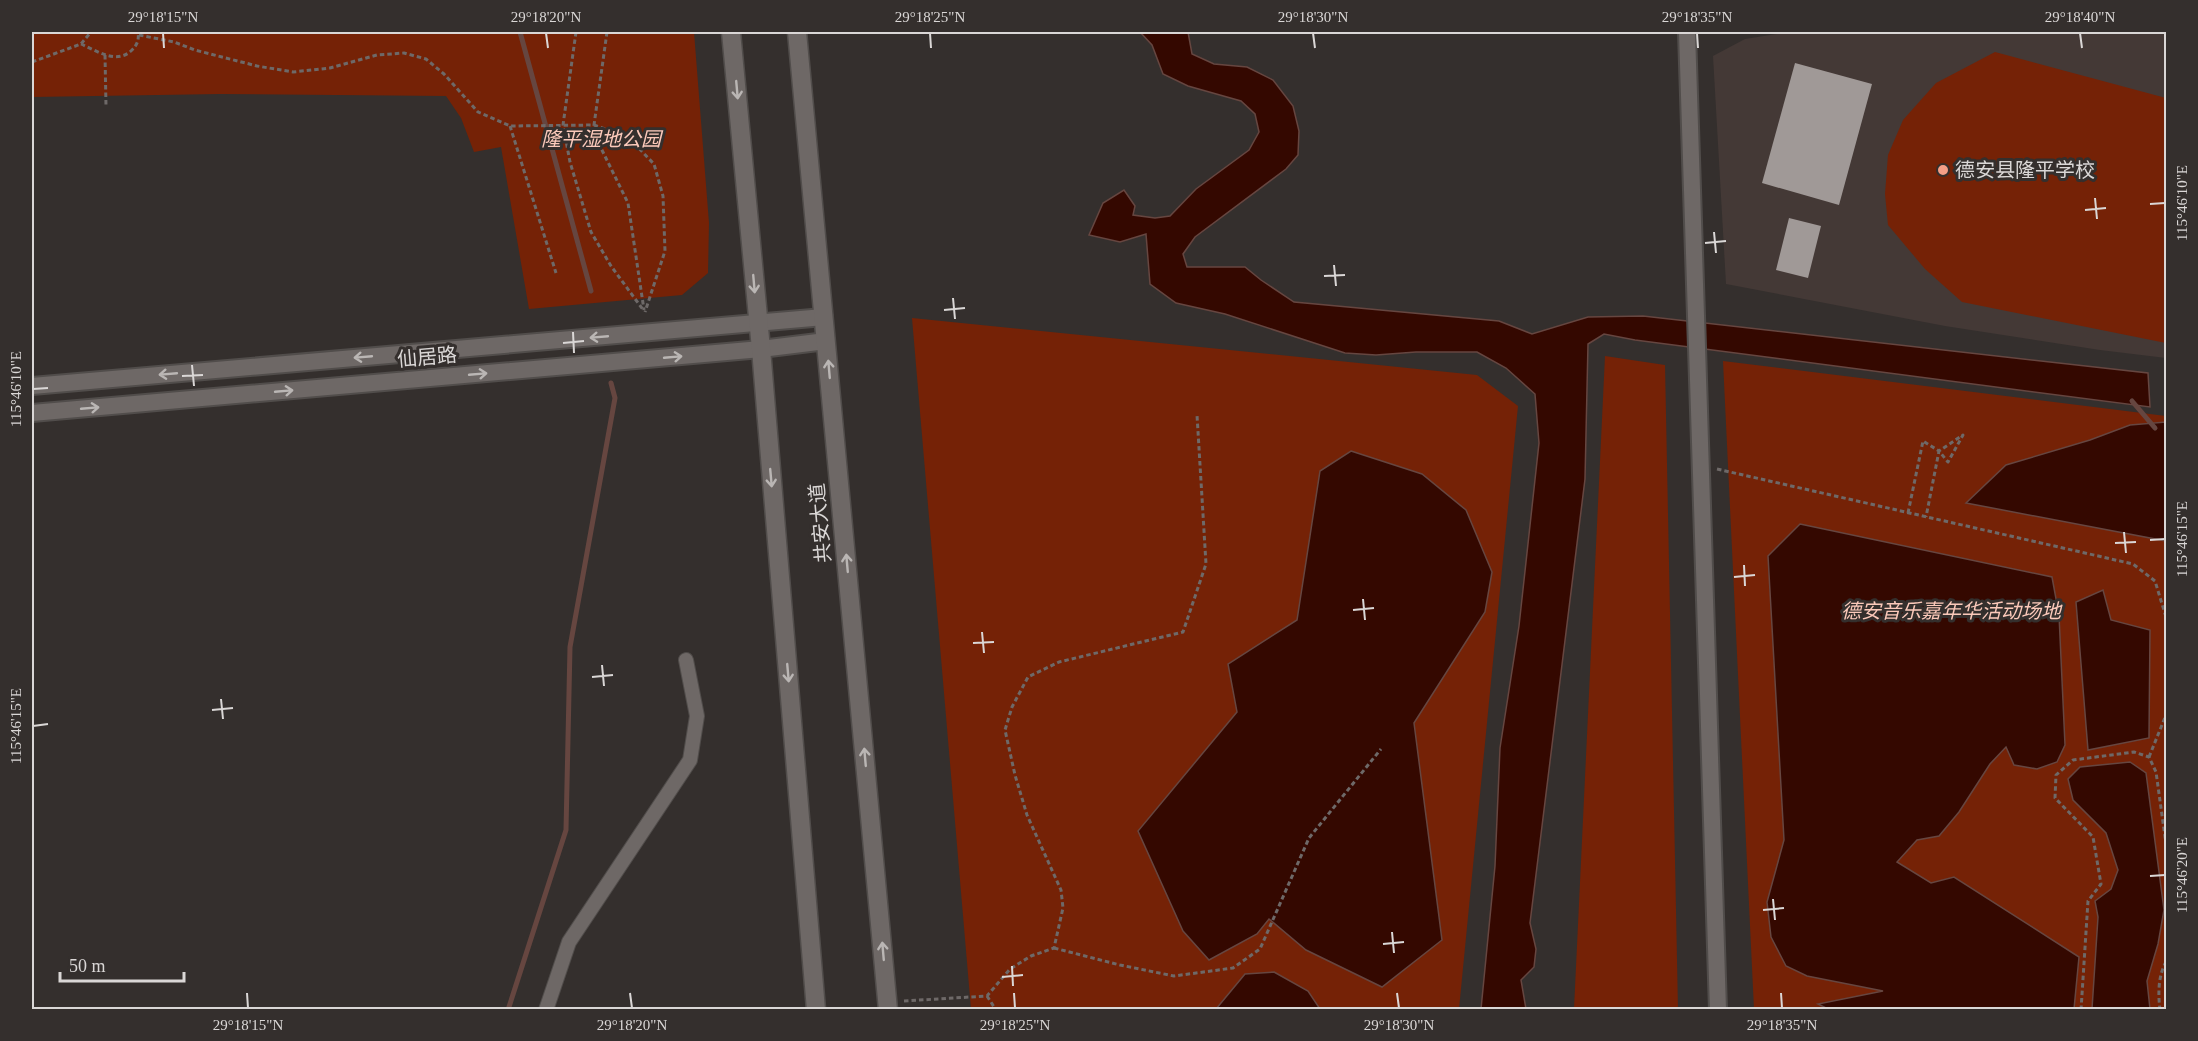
<svg xmlns="http://www.w3.org/2000/svg" width="2198" height="1041" font-family="'Times New Roman','Noto Sans SC',serif">
<style>
.built{fill:#443936}
.green{fill:#752206}
.water{fill:#340800;stroke:#664640;stroke-width:1.5}
.lines{fill:none;stroke-linecap:round;stroke-linejoin:round}
.stream{stroke:#664640;stroke-width:5}
.building{fill:#a09997}
.minor-casing{stroke:#514d4b;stroke-width:16}
.tertiary-casing{stroke:#514d4b;stroke-width:20}
.secondary-casing{stroke:#514d4b;stroke-width:21}
.path{stroke:#6e6968;stroke-width:3;stroke-dasharray:4.5 3;stroke-linecap:butt}
.minor{stroke:#6e6866;stroke-width:14}
.tertiary{stroke:#6e6866;stroke-width:16}
.secondary{stroke:#6e6866;stroke-width:18}
.oneway{stroke:#bab6b4}
.ticks{fill:none;stroke:#dad7d6;stroke-width:2}
.poi-dot{fill:#f49f86;stroke:#342f2d;stroke-width:2}
.labels{text-anchor:middle;dominant-baseline:central;stroke-width:6;stroke-linejoin:round;paint-order:stroke}
.park-label{font-size:20px;font-style:italic;fill:#fbc9ba;stroke:#342f2d}
.poi-label{font-size:20px;fill:#dad7d6;stroke:#342f2d;text-anchor:start}
.street-label{font-size:20px;fill:#dad7d6;stroke:#342f2d}
.neatline{fill:none;stroke:#dad7d6;stroke-width:2}
.ticks-label{font-size:15px;text-anchor:middle;fill:#dad7d6}
</style>
<rect width="100%" height="100%" fill="#342f2d"/>
<polygon class="built" points="1790,32 2166,32 2166,358 2100,350 1945,326 1726,284 1713,56 1745,39"/>
<g class="green">
<polygon points="32,32 694,32 709,223 708,273 682,295 529,309 501,147 474,152 461,118 446,96 220,94 32,97"/>
<polygon points="1995,52 2166,98 2166,343 1962,302 1925,269 1888,225 1885,194 1888,155 1903,120 1936,83"/>
<polygon points="912,318 1477,375 1518,406 1459,1009 971,1009"/>
<polygon points="1605,356 1665,365 1678,1009 1574,1009"/>
<polygon points="1723,361 2166,416 2166,1009 1754,1009"/>
</g>
<g class="water">
<polygon points="1140,32 1188,32 1192,54 1214,64 1247,67 1273,80 1293,106 1299,131 1298,155 1286,169 1195,237 1183,254 1187,267 1245,267 1261,280 1294,302 1499,321 1532,334 1588,317 1643,316 2148,373 2150,407 1635,340 1604,334 1588,344 1585,479 1530,923 1536,949 1534,967 1521,980 1526,1009 1481,1009 1495,866 1500,748 1519,626 1539,443 1535,394 1506,368 1477,352 1416,352 1376,355 1345,353 1225,314 1176,303 1150,284 1146,234 1120,242 1089,235 1103,203 1124,190 1135,206 1133,215 1155,218 1170,216 1196,189 1249,150 1259,132 1255,114 1241,101 1188,86 1163,74 1152,45"/>
<polygon points="2166,422 2166,541 1966,503 2006,465 2090,440 2130,425"/>
<polygon points="1351,451 1422,474 1466,510 1492,572 1485,612 1414,723 1442,940 1382,987 1306,950 1269,919 1257,934 1209,960 1183,931 1138,831 1237,712 1228,664 1297,620 1320,471"/>
<polygon points="1800,524 2052,577 2059,615 2065,745 2057,762 2037,769 2014,765 2006,747 1990,764 1959,812 1939,836 1917,840 1897,862 1931,883 1954,877 2079,957 2074,1009 1828,1009 1818,1004 1883,991 1807,976 1786,966 1771,937 1767,902 1784,840 1768,556"/>
<polygon points="2103,590 2111,620 2150,630 2149,738 2088,750 2076,602"/>
<polygon points="2130,762 2146,773 2164,910 2158,944 2147,981 2150,1009 2092,1009 2098,917 2095,901 2111,889 2118,870 2106,833 2073,800 2068,779 2080,767"/>
<polygon points="1274,972 1308,991 1320,1009 1216,1009 1245,974"/>
</g>
<g class="lines">
<g class="stream">
<polyline points="520,32 591,291"/>
<polyline points="2132,401 2155,428"/>
<polyline points="508,1010 566,830 570,647 615,398 611,383"/>
</g>
</g>
<g class="building">
<polygon points="1795,63 1872,84 1839,205 1762,183"/>
<polygon points="1789,218 1821,226 1808,278 1776,270"/>
</g>
<g class="lines">
<defs>
<polyline id="minor" points="546,1010 569,942 690,760 697,716 686,660"/>
<g id="tertiary">
<polyline points="1687,32 1718,1010"/>
<polyline points="32,386 824,317"/>
<polyline points="32,413 761,349 826,341"/>
</g>
<g id="secondary">
<polyline points="731,32 761,349 816,1010"/>
<polyline points="797,32 888,1010"/>
</g>
</defs>
<use href="#minor" class="minor-casing"/>
<use href="#tertiary" class="tertiary-casing"/>
<use href="#secondary" class="secondary-casing"/>
<g class="path">
<polyline points="576,32 563,125 570,162 591,232 611,266 644,311"/>
<polyline points="607,32 594,125 598,142 628,203 644,310"/>
<polyline points="139,35 174,42 195,50 257,66 293,72 330,68 377,55 404,53 426,59 444,74 478,112 510,126 594,125 628,137 654,164 663,196 665,251 645,312"/>
<path d="M81 44C97 51 117 65 132 50 138 44 139 39 138 32"/>
<polyline points="105,55 106,106"/>
<polyline points="32,62 81,44 91,32"/>
<polyline points="510,126 556,273"/>
<polyline points="1717,469 2133,564 2155,581 2166,617"/>
<polyline points="1908,513 1923,441 1939,451 1963,435 1948,462 1939,451 1926,517"/>
<polyline points="2149,757 2166,715"/>
<polyline points="1054,948 1120,965 1174,976 1233,968 1260,949 1309,838 1381,749"/>
<polyline points="987,996 996,1010"/>
<polyline points="904,1001 987,996 1010,969 1031,956 1054,948 1063,908 1061,890 1027,815 1015,775 1005,730 1012,707 1028,677 1059,662 1183,632 1206,564 1197,415"/>
<polyline points="2081,1010 2088,901 2101,884 2093,837 2055,798 2056,775 2073,760 2134,752 2149,757 2156,772 2166,844"/>
<path d="M2160 1010C2158 994 2158 976 2166 962"/>
</g>
<use href="#minor" class="minor"/>
<use href="#tertiary" class="tertiary"/>
<use href="#secondary" class="secondary"/>
</g>
<defs><path id="oneway-shaft" d="M-6 0H5M1.5-3L5.5 0L1.5 3" fill="none" stroke-width="1.6" stroke-linecap="round" stroke-linejoin="round" transform="scale(1.5)"/></defs>
<g class="oneway">
<use href="#oneway-shaft" transform="translate(737 90) rotate(85)"/>
<use href="#oneway-shaft" transform="translate(754 284) rotate(85)"/>
<use href="#oneway-shaft" transform="translate(599 337) rotate(175)"/>
<use href="#oneway-shaft" transform="translate(363 357) rotate(175)"/>
<use href="#oneway-shaft" transform="translate(673 357) rotate(-5)"/>
<use href="#oneway-shaft" transform="translate(829 369) rotate(-95)"/>
<use href="#oneway-shaft" transform="translate(168 374) rotate(175)"/>
<use href="#oneway-shaft" transform="translate(478 374) rotate(-5)"/>
<use href="#oneway-shaft" transform="translate(284 391) rotate(-5)"/>
<use href="#oneway-shaft" transform="translate(90 408) rotate(-5)"/>
<use href="#oneway-shaft" transform="translate(771 478) rotate(85)"/>
<use href="#oneway-shaft" transform="translate(847 563) rotate(-95)"/>
<use href="#oneway-shaft" transform="translate(788 673) rotate(85)"/>
<use href="#oneway-shaft" transform="translate(865 757) rotate(-95)"/>
<use href="#oneway-shaft" transform="translate(883 951) rotate(-95)"/>
</g>
<path class="ticks" d="M163 33 164 48M546 33 548 48M930 33 931 48M1313 33 1315 48M1697 33 1698 48M2080 33 2082 48M2095 198 2097 219M2150 204 2165 203M2085 210 2106 208M1714 232 1716 253M1705 243 1726 241M1334 265 1336 286M1324 276 1345 275M953 298 955 319M944 310 965 308M573 332 574 353M563 343 584 341M192 365 194 386M182 376 203 375M33 389 48 388M2124 532 2126 553M2150 540 2165 539M2115 543 2136 542M1744 565 1745 586M1734 577 1755 575M1363 599 1365 620M1353 610 1374 608M982 632 984 653M973 643 994 642M602 665 604 686M592 677 613 675M221 699 223 719M212 710 233 708M33 726 48 724M2150 876 2165 875M1773 899 1775 920M1763 910 1784 908M1392 932 1394 953M1383 944 1404 942M1012 966 1013 986M1002 977 1023 975M247 993 248 1008M630 993 632 1008M1014 993 1015 1008M1397 993 1399 1008M1781 993 1782 1008"/>
<circle class="poi-dot" cx="1943" cy="170" r="6"/>
<g class="labels">
<g class="park-label">
<text x="601" y="139">隆平湿地公园</text>
<text x="1951" y="611">德安音乐嘉年华活动场地</text>
</g>
<g class="poi-label">
<text x="1955" y="170">德安县隆平学校</text>
</g>
<g class="street-label">
<text transform="translate(427 357) rotate(-5)">仙居路</text>
<text transform="translate(820 523) rotate(-95)">共安大道</text>
</g>
</g>
<rect width="2198" height="1041" fill="none" stroke="#342f2d" stroke-width="66"/>
<path d="M60 972v9h124v-9" fill="none" stroke="#dad7d6" stroke-width="3"/>
<text x="69" y="972" font-size="18" fill="#dad7d6" stroke="#342f2d" stroke-width="4.5" paint-order="stroke">50 m</text>
<rect x="33" y="33" width="2132" height="975" class="neatline"/>
<g class="ticks-label">
<text x="163" y="22">29°18'15"N</text>
<text x="546" y="22">29°18'20"N</text>
<text x="930" y="22">29°18'25"N</text>
<text x="1313" y="22">29°18'30"N</text>
<text x="1697" y="22">29°18'35"N</text>
<text x="2080" y="22">29°18'40"N</text>
<text transform="translate(2182 203) rotate(-90)" y="5">115°46'10"E</text>
<text transform="translate(16 389) rotate(-90)" y="5">115°46'10"E</text>
<text transform="translate(2182 539) rotate(-90)" y="5">115°46'15"E</text>
<text transform="translate(16 726) rotate(-90)" y="5">115°46'15"E</text>
<text transform="translate(2182 875) rotate(-90)" y="5">115°46'20"E</text>
<text x="248" y="1030">29°18'15"N</text>
<text x="632" y="1030">29°18'20"N</text>
<text x="1015" y="1030">29°18'25"N</text>
<text x="1399" y="1030">29°18'30"N</text>
<text x="1782" y="1030">29°18'35"N</text>
</g>
</svg>
